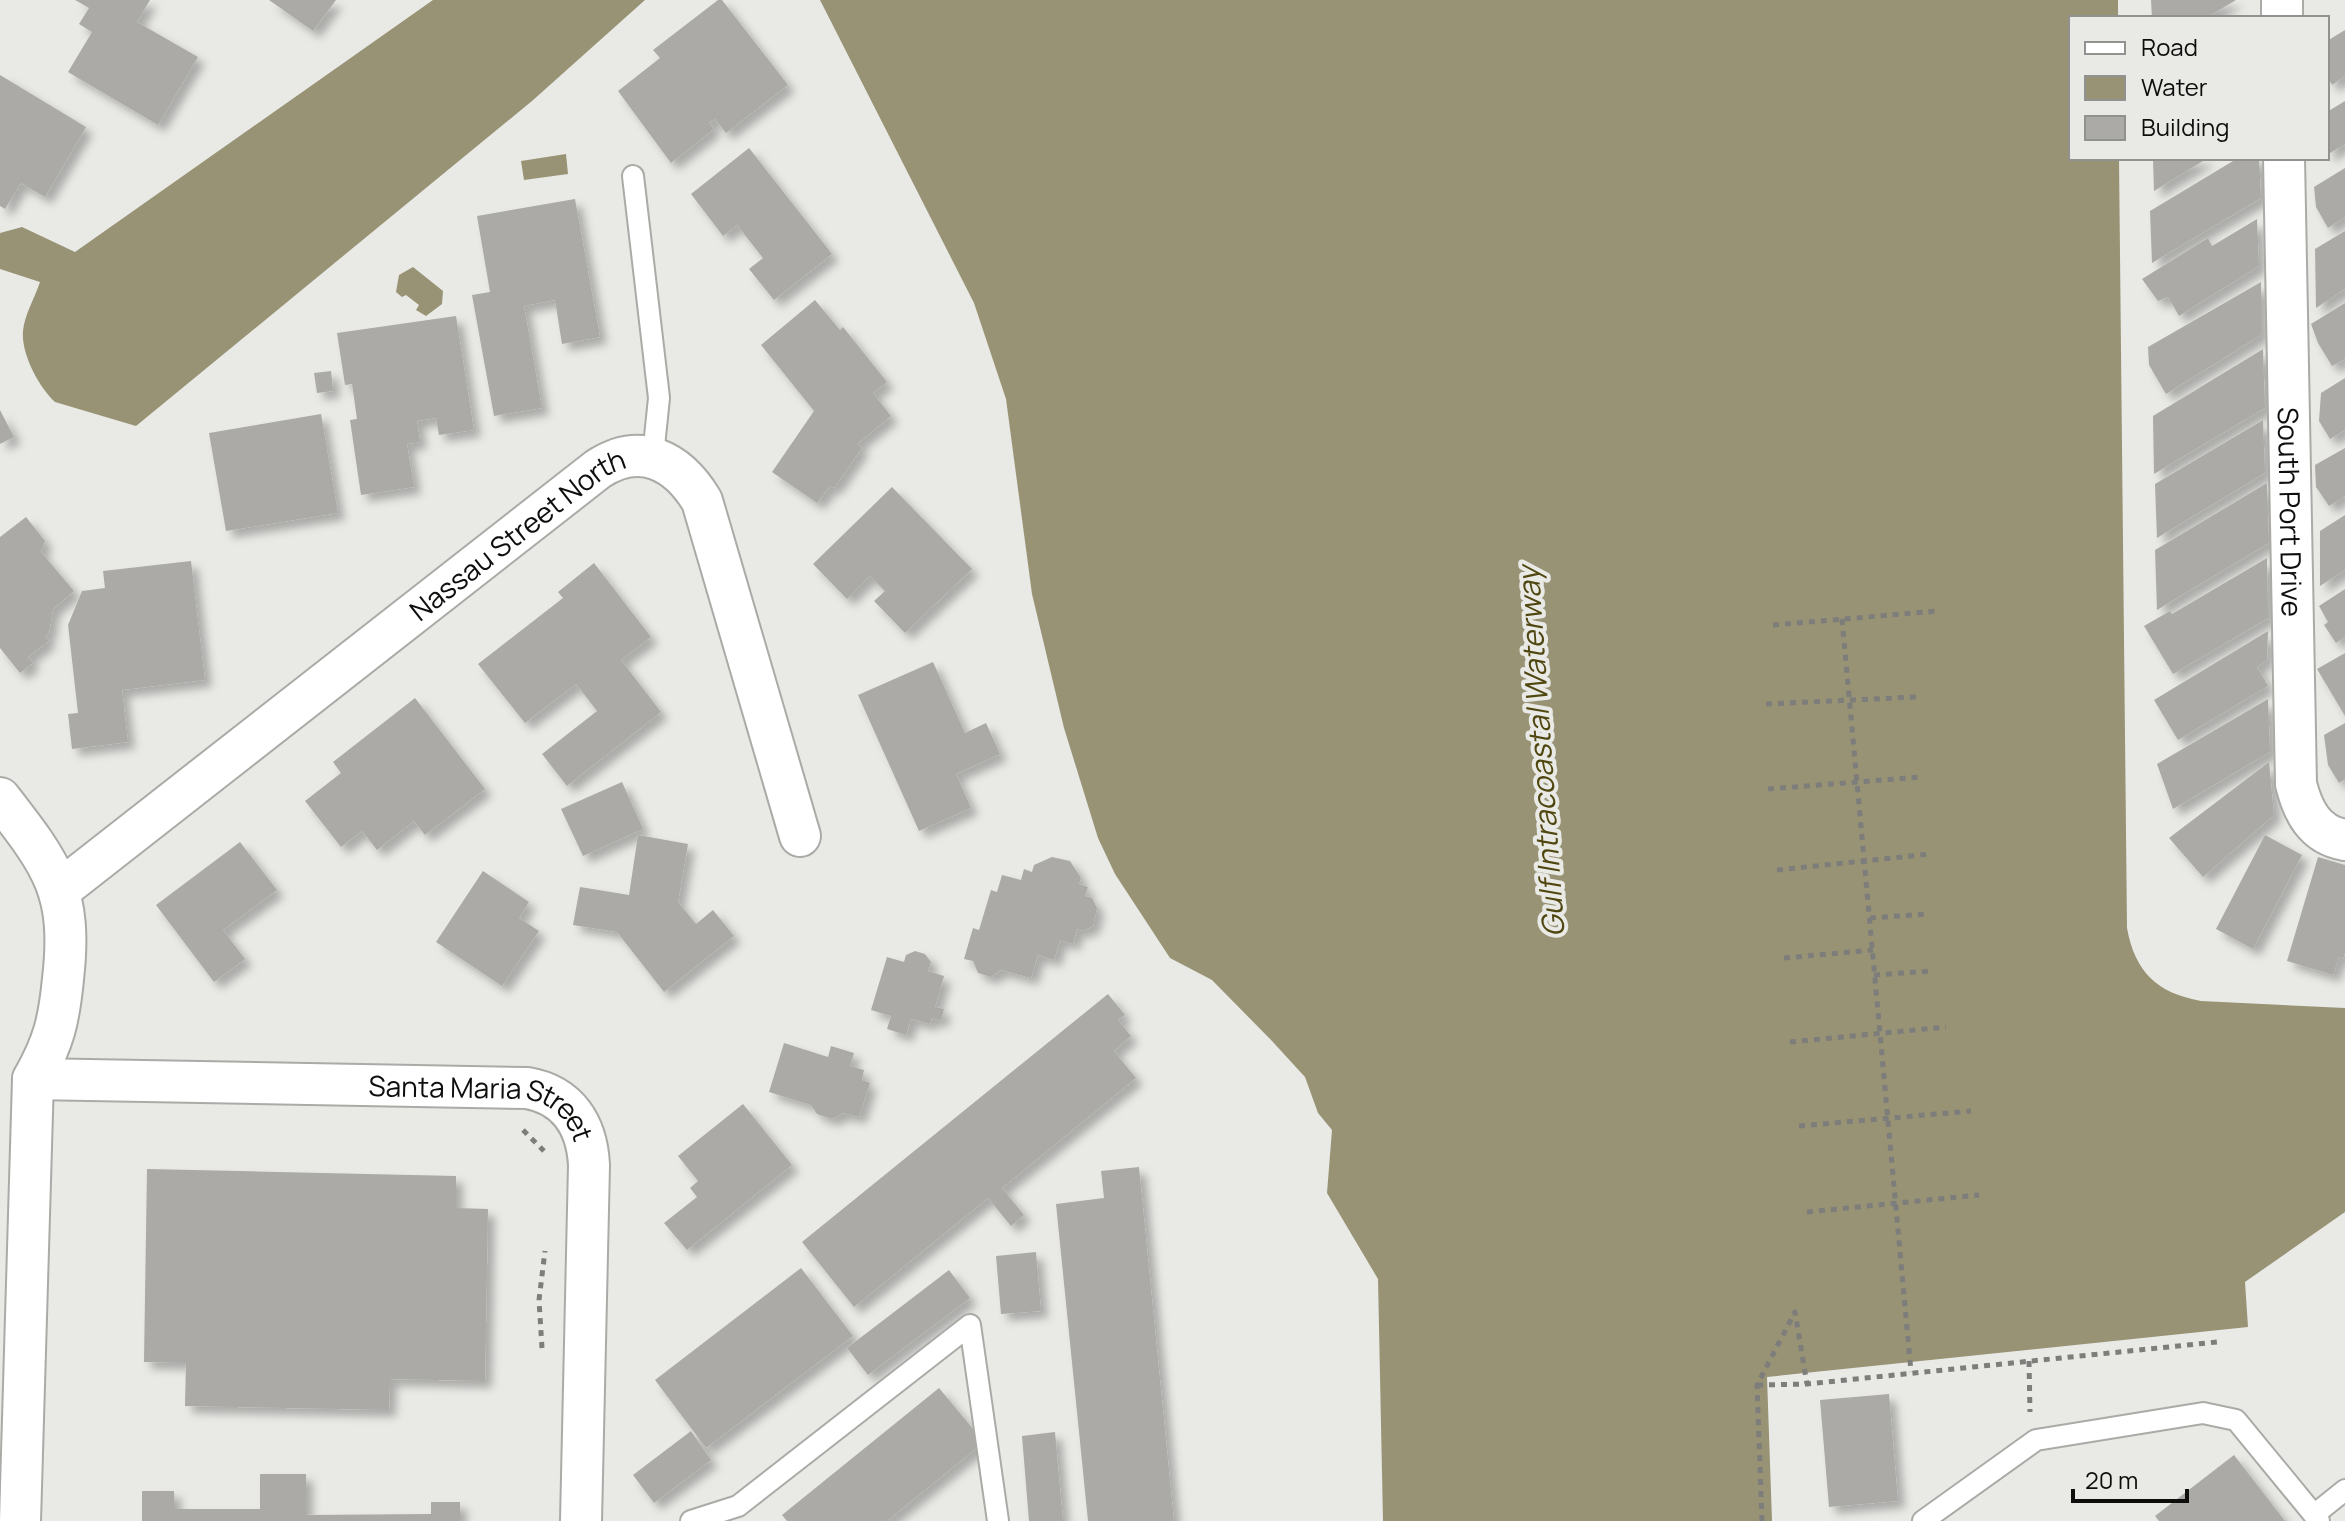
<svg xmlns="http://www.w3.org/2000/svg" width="2345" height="1521" font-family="Manrope,sans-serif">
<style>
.water{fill:#989375}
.building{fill:#abaaa7;filter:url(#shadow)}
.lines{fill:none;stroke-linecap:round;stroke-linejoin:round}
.lane-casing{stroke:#aaaaa7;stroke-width:24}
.street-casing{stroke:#aaaaa7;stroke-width:44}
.path{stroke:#7d7d7b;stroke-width:5;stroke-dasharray:6 6;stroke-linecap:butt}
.lane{stroke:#fff;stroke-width:20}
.street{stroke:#fff;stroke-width:40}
.labels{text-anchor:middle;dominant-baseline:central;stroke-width:8;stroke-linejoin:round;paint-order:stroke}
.street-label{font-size:28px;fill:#0e0e0d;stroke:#e9e9e6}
.water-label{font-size:30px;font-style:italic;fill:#504710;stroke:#e9e9e6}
</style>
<defs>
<filter id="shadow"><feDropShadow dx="7" dy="7" stdDeviation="4" flood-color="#0004"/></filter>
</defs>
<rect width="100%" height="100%" fill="#e9e9e6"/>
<g class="water">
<path d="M433 0H645L532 101 136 426 55 402C39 387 21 354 23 331 24 316 35 297 40 282L0 269V233L22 227 75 252Z"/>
<path d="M820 0H2118V18H2071V158H2119L2127 928C2135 972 2157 993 2201 1001L2345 1008V1212L2245 1282 2248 1327 1767 1377 1772 1521H1383L1378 1279 1327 1193 1332 1130 1318 1113 1305 1077 1272 1041 1212 980 1170 958 1115 874 1098 838 1064 728 1032 594 1006 399 974 303Z"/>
<polygon points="566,154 568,174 524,180 521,161"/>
<polygon points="413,267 443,291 442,304 426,316 416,310 419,305 406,295 402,297 396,292 399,275"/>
</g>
<g class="building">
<polygon points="75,0 150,0 137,22 198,57 158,125 68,72 92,32 79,24 89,8"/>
<polygon points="269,0 336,0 313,31"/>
<polygon points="718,0 722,0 788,85 726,133 715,119 709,123 714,129 671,163 618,91 660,58 653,50"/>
<polygon points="2151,0 2236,0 2206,18 2152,18"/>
<polygon points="2345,30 2345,76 2332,85 2327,76 2327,41"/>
<polygon points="0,75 86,127 45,197 21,183 5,209 0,206"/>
<polygon points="2345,101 2345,144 2327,155 2327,112"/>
<polygon points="749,148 832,254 774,300 749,269 763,258 737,225 723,236 691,194"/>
<polygon points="2153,158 2208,158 2154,191"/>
<polygon points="2238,158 2259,158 2261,198 2152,263 2150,211"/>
<polygon points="2345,168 2345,217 2328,228 2316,207 2314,187"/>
<polygon points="575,199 600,337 562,344 555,300 524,306 542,408 494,416 472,295 490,292 477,216"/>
<polygon points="2257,219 2259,266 2179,316 2168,297 2158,301 2142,279 2208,238 2212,246"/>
<polygon points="2345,231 2345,289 2316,308 2315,249"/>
<polygon points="2261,282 2261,335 2166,394 2149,365 2148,347"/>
<polygon points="815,300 840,330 843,327 887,382 873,393 891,416 857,444 862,448 834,488 830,486 817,503 772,472 814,411 761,345"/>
<polygon points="2345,303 2345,359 2332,366 2318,343 2311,324"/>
<polygon points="456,316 474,430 439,435 436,418 417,421 420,442 407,444 414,487 361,495 350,420 357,419 352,384 345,385 337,333"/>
<polygon points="2263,349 2265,408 2154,474 2153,416"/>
<polygon points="331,371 333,391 317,393 314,373"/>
<polygon points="2345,378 2345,430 2330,439 2319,421 2321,393"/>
<polygon points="0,410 14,437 0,444"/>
<polygon points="321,414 338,513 226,531 209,433"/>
<polygon points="2263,420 2265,473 2157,538 2155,484"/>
<polygon points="2345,448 2345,496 2329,506 2316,487 2315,465"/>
<polygon points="2267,483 2269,543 2157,610 2155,550"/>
<polygon points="892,487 972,569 905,633 874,601 885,591 870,576 847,599 813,564"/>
<polygon points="2345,515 2345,570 2320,586 2320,531"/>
<polygon points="26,517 45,541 41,552 74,591 53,609 49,633 45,636 49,641 28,657 33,663 20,673 0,648 0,537"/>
<polygon points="2267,558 2268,618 2173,674 2144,626 2170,611 2172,614"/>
<polygon points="191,561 205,680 122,690 128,742 72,749 68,714 78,713 68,625 82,591 105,588 103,571"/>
<polygon points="594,563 651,637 621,660 661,712 567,786 542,754 597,711 576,684 525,723 478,664 563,598 558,592"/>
<polygon points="2345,589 2345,637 2336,643 2324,625 2328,622 2319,606"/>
<polygon points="2268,631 2267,660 2257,667 2268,686 2178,740 2154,700"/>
<polygon points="2345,653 2345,716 2317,669"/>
<polygon points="933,662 965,733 986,723 1000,754 956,774 971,808 919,831 858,695"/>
<polygon points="415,698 485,789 425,835 414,821 377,850 362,831 341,847 305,801 341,773 333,762"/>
<polygon points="2268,699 2270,752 2173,809 2157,764"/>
<polygon points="2345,723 2345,779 2339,783 2328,765 2324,735"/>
<polygon points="2269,762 2274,815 2203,877 2169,838"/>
<polygon points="622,782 643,829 583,856 561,809"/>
<polygon points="638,835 688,844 678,902 696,924 713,910 734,936 664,992 617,932 573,925 580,887 629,895"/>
<polygon points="2265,835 2302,855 2253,949 2216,929"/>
<polygon points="240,842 277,890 223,930 245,959 214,982 156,905"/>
<polygon points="1052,857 1070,861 1081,878 1079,884 1088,887 1085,896 1092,898 1097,908 1093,926 1083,931 1077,929 1073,944 1060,940 1054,960 1038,955 1031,978 1001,970 991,977 978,973 973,961 964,959 973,928 979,930 991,890 997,892 1002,875 1021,880 1024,869 1032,872 1034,865"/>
<polygon points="2318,857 2345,865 2345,953 2343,959 2339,957 2333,975 2287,961"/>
<polygon points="483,871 529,902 519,918 539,931 502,986 436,942"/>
<polygon points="915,951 925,954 931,962 928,971 944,976 935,1007 944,1009 941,1021 932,1018 930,1024 911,1019 906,1035 887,1029 891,1016 871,1010 887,957 904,962 906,955"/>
<polygon points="1108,994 1125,1015 1118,1020 1131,1036 1114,1051 1136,1078 1002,1188 1024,1215 1011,1226 988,1198 854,1307 802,1242"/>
<polygon points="784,1043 828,1057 831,1046 854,1053 850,1066 864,1070 862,1080 870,1083 859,1117 843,1113 832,1119 817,1114 811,1105 769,1092"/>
<polygon points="743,1104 792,1165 687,1250 664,1223 697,1197 690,1188 698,1181 678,1156"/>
<polygon points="1139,1167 1174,1521 1088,1521 1056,1204 1104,1198 1101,1171"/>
<polygon points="147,1169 456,1176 456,1208 488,1209 485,1381 390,1379 389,1410 185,1406 186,1363 144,1362"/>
<polygon points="1036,1252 1041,1311 1001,1314 996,1256"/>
<polygon points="801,1268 853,1336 706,1448 655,1380"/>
<polygon points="949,1270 970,1298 868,1375 847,1348"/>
<polygon points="939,1388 984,1442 887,1521 787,1521 782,1515"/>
<polygon points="1889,1394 1898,1501 1829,1507 1820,1400"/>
<polygon points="691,1431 711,1460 654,1503 633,1475"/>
<polygon points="1055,1432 1063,1521 1029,1521 1022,1436"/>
<polygon points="2234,1455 2285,1521 2159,1521 2155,1516"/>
<polygon points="260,1474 306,1474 306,1515 431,1514 431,1502 460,1502 460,1521 142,1521 142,1491 174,1491 175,1509 260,1509"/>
</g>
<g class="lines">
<defs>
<g id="lane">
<polyline points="633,176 659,398 653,456"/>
<polyline points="2315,1514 2345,1490"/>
<polyline points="691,1521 738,1506 970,1325 998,1521"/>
<polyline points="1923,1521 2036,1440 2203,1413 2236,1420 2319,1521"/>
</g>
<g id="street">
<polyline points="2282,0 2282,18"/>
<path id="s1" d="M2284 158 2296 784C2303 812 2315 835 2345 840"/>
<path d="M0 798C52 865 73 891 63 979 59 1020 54 1042 33 1079L20 1521"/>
<path id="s2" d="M60 890 598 469C641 441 678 461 702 501L800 836"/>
<path id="s3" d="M33 1079 527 1088C568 1095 587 1125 589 1165L581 1521"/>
</g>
</defs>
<use href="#lane" class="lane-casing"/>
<use href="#street" class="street-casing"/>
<g class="path">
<polyline points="1842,619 1911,1372"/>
<polyline points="1773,625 1938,611"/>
<polyline points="1766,704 1916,697"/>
<polyline points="1768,789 1921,777"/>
<polyline points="1777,870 1930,854"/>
<polyline points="1870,918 1927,914"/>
<polyline points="1784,958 1873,950"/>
<polyline points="1874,975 1932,971"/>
<polyline points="1790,1042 1946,1027"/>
<polyline points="1799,1126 1971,1111"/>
<polyline points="523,1130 544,1151"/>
<polyline points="1807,1212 1979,1195"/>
<polyline points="542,1348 539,1300 545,1251"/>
<polyline points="2029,1361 2030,1412"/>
<polyline points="1757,1385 1807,1384 2217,1342"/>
<polyline points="1762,1521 1757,1385 1795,1312 1807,1384"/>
</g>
<use href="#lane" class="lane"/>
<use href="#street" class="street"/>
</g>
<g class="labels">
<g class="street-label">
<text stroke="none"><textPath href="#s1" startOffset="354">South Port Drive</textPath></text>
<text stroke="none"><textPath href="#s2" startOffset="580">Nassau Street North</textPath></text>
<text stroke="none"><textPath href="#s3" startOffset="456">Santa Maria Street</textPath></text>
</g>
<g class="water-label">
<text transform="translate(1540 752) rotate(-94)">Gulf Intracoastal Waterway</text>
</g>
</g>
<rect x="2069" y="16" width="260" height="144" fill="#e9e9e6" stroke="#91918f" stroke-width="2"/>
<rect x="2085" y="42" width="40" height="12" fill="#ffffff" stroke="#91918f" stroke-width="2"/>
<text x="2141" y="56" font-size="24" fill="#0e0e0d">Road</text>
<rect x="2085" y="76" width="40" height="24" fill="#989375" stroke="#91918f" stroke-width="2"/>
<text x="2141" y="96" font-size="24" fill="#0e0e0d">Water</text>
<rect x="2085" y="116" width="40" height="24" fill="#abaaa7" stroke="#91918f" stroke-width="2"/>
<text x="2141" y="136" font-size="24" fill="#0e0e0d">Building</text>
<path d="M2073 1489v12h114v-12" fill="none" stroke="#0e0e0d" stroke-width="4"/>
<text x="2085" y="1489" font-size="24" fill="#0e0e0d" stroke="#e9e9e6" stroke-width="6" paint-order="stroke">20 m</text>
</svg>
